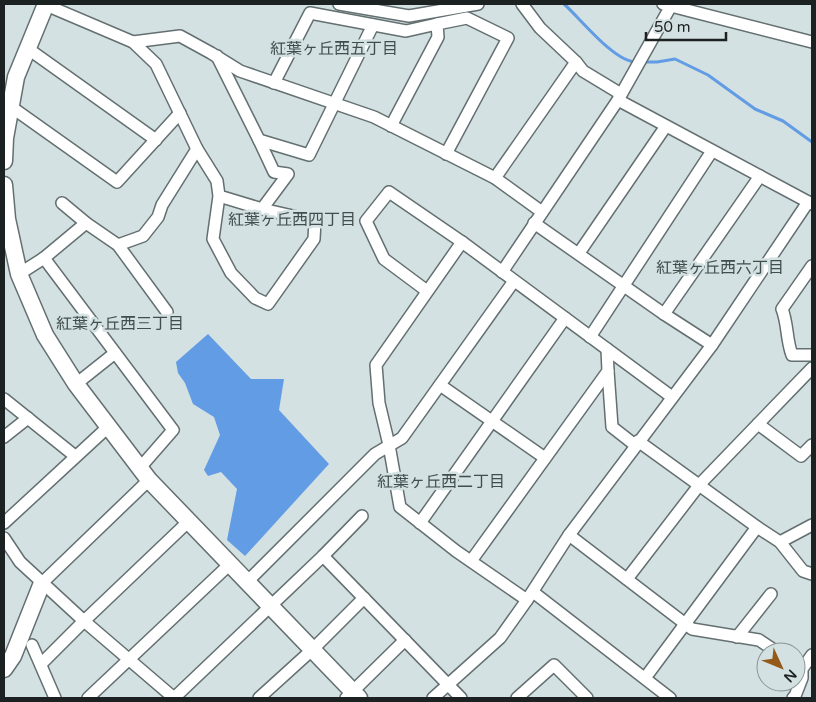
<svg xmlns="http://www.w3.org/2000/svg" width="816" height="702" font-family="'Varela Round','Noto Sans JP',sans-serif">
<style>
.water{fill:#619ce4}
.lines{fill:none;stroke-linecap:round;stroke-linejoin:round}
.stream{stroke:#619ce4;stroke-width:3}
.street-casing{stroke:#636f70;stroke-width:14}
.secondary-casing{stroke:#636f70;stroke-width:19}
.street{stroke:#fff;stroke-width:11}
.secondary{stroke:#fff;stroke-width:16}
.labels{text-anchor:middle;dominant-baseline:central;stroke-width:5;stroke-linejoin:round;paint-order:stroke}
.neighbourhood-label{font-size:16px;fill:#424e4e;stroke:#d4e1e2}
</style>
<rect width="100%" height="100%" fill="#d4e1e2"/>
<polygon class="water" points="208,334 251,379 284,379 279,410 329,464 245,556 227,540 237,489 221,472 208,476 204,470 220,435 214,417 193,404 185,383 178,373 176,362"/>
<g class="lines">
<g class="stream">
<path d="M564 4C580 18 614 62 636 62"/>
<polyline points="642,62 657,62 675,59 708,75 755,109 783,121 812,142"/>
</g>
<defs>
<g id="street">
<polyline points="339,4 409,16 478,4"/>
<polyline points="522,4 540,28 576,62 583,71 621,94"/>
<polyline points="663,4 812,42"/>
<polyline points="46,5 133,42 156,64 197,149 217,181 219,196 213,239 231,273 255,298 268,304 314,239 315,221 262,209 219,196"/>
<polyline points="133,42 180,36 211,53 240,71 374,117 495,178 542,212"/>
<polyline points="27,48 156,140"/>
<polyline points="217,56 259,140 309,155 373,25"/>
<polyline points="274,83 310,13 406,31 437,24"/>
<polyline points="618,100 812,204"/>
<polyline points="10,106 117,182 180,113"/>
<polyline points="391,126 438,37 437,24 467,18 508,38 446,154"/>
<polyline points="259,140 274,172 288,174 262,209"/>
<polyline points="495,178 576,62"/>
<polyline points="62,203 86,223 118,245 167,312"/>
<polyline points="534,223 664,314 712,345 808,202"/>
<polyline points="462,242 376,365 379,403 389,445 400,507 456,551 527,600"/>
<polyline points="118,245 143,236 158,217 162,205 197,149"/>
<polyline points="579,253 666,126"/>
<polyline points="44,258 86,223"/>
<path d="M812 266 782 309C788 324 786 339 792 355H812"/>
<polyline points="502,272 618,100 672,4"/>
<polyline points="19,274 44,258 173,430 139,469"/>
<polyline points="427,291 384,259 366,221 389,192 462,242 672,397"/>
<polyline points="664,314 760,176"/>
<polyline points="590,337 712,151"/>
<polyline points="608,371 612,427 635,445"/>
<polyline points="76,384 115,353"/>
<polyline points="440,385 545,458"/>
<polyline points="4,399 75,456"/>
<polyline points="758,424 801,456 812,445"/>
<polyline points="4,437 28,418"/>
<polyline points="638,441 757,527 645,678"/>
<polyline points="4,523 108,427"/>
<polyline points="420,523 565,318"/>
<polyline points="757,527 780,542 803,571 812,574"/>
<polyline points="569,535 712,345"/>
<polyline points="4,538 20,562 84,621 174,698"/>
<polyline points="780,542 812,525"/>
<polyline points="323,556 461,698"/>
<polyline points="471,561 608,371 607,349"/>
<polyline points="627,579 700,484 812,368"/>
<polyline points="247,582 375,454 402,438 514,281"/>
<polyline points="42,583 149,480"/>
<polyline points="533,592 670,698"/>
<polyline points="737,637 771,594"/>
<polyline points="32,645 55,698"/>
<polyline points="41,664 84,621 189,521"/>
<polyline points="88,698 230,564"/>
<polyline points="174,698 323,556 362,516"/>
<polyline points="259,698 313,649 364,598"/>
<polyline points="346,698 405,640"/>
<polyline points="433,698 500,638 527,600 569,535 692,629 759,640 777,652"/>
<polyline points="517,698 554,665 587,698"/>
<polyline points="793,698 795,696 802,678 802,669 812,655"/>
</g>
<g id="secondary">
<polyline points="4,161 5,138 16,77 46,4"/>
<polyline points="4,185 7,219 19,274 45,335 76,384 149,480 359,698"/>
<polyline points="4,669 13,656 42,583"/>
</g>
</defs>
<use href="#street" class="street-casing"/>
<use href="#secondary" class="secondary-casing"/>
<use href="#street" class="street"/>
<use href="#secondary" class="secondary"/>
</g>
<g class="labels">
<g class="neighbourhood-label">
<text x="334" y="49">紅葉ヶ丘西五丁目</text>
<text x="292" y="220">紅葉ヶ丘西四丁目</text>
<text x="720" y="268">紅葉ヶ丘西六丁目</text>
<text x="120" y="324">紅葉ヶ丘西三丁目</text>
<text x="441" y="482">紅葉ヶ丘西二丁目</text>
</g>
</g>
<rect width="816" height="702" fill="none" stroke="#1c2121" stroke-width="10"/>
<g transform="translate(781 667) rotate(134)"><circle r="24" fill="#d4e1e2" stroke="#8a9495"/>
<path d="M0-4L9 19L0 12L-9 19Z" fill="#955a1a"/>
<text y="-8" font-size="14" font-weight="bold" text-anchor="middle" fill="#1c2121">N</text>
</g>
<path d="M646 32v8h80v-8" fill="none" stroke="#1c2121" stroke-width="2.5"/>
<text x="654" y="32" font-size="15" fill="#1c2121" stroke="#d4e1e2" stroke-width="4" paint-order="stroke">50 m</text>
</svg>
